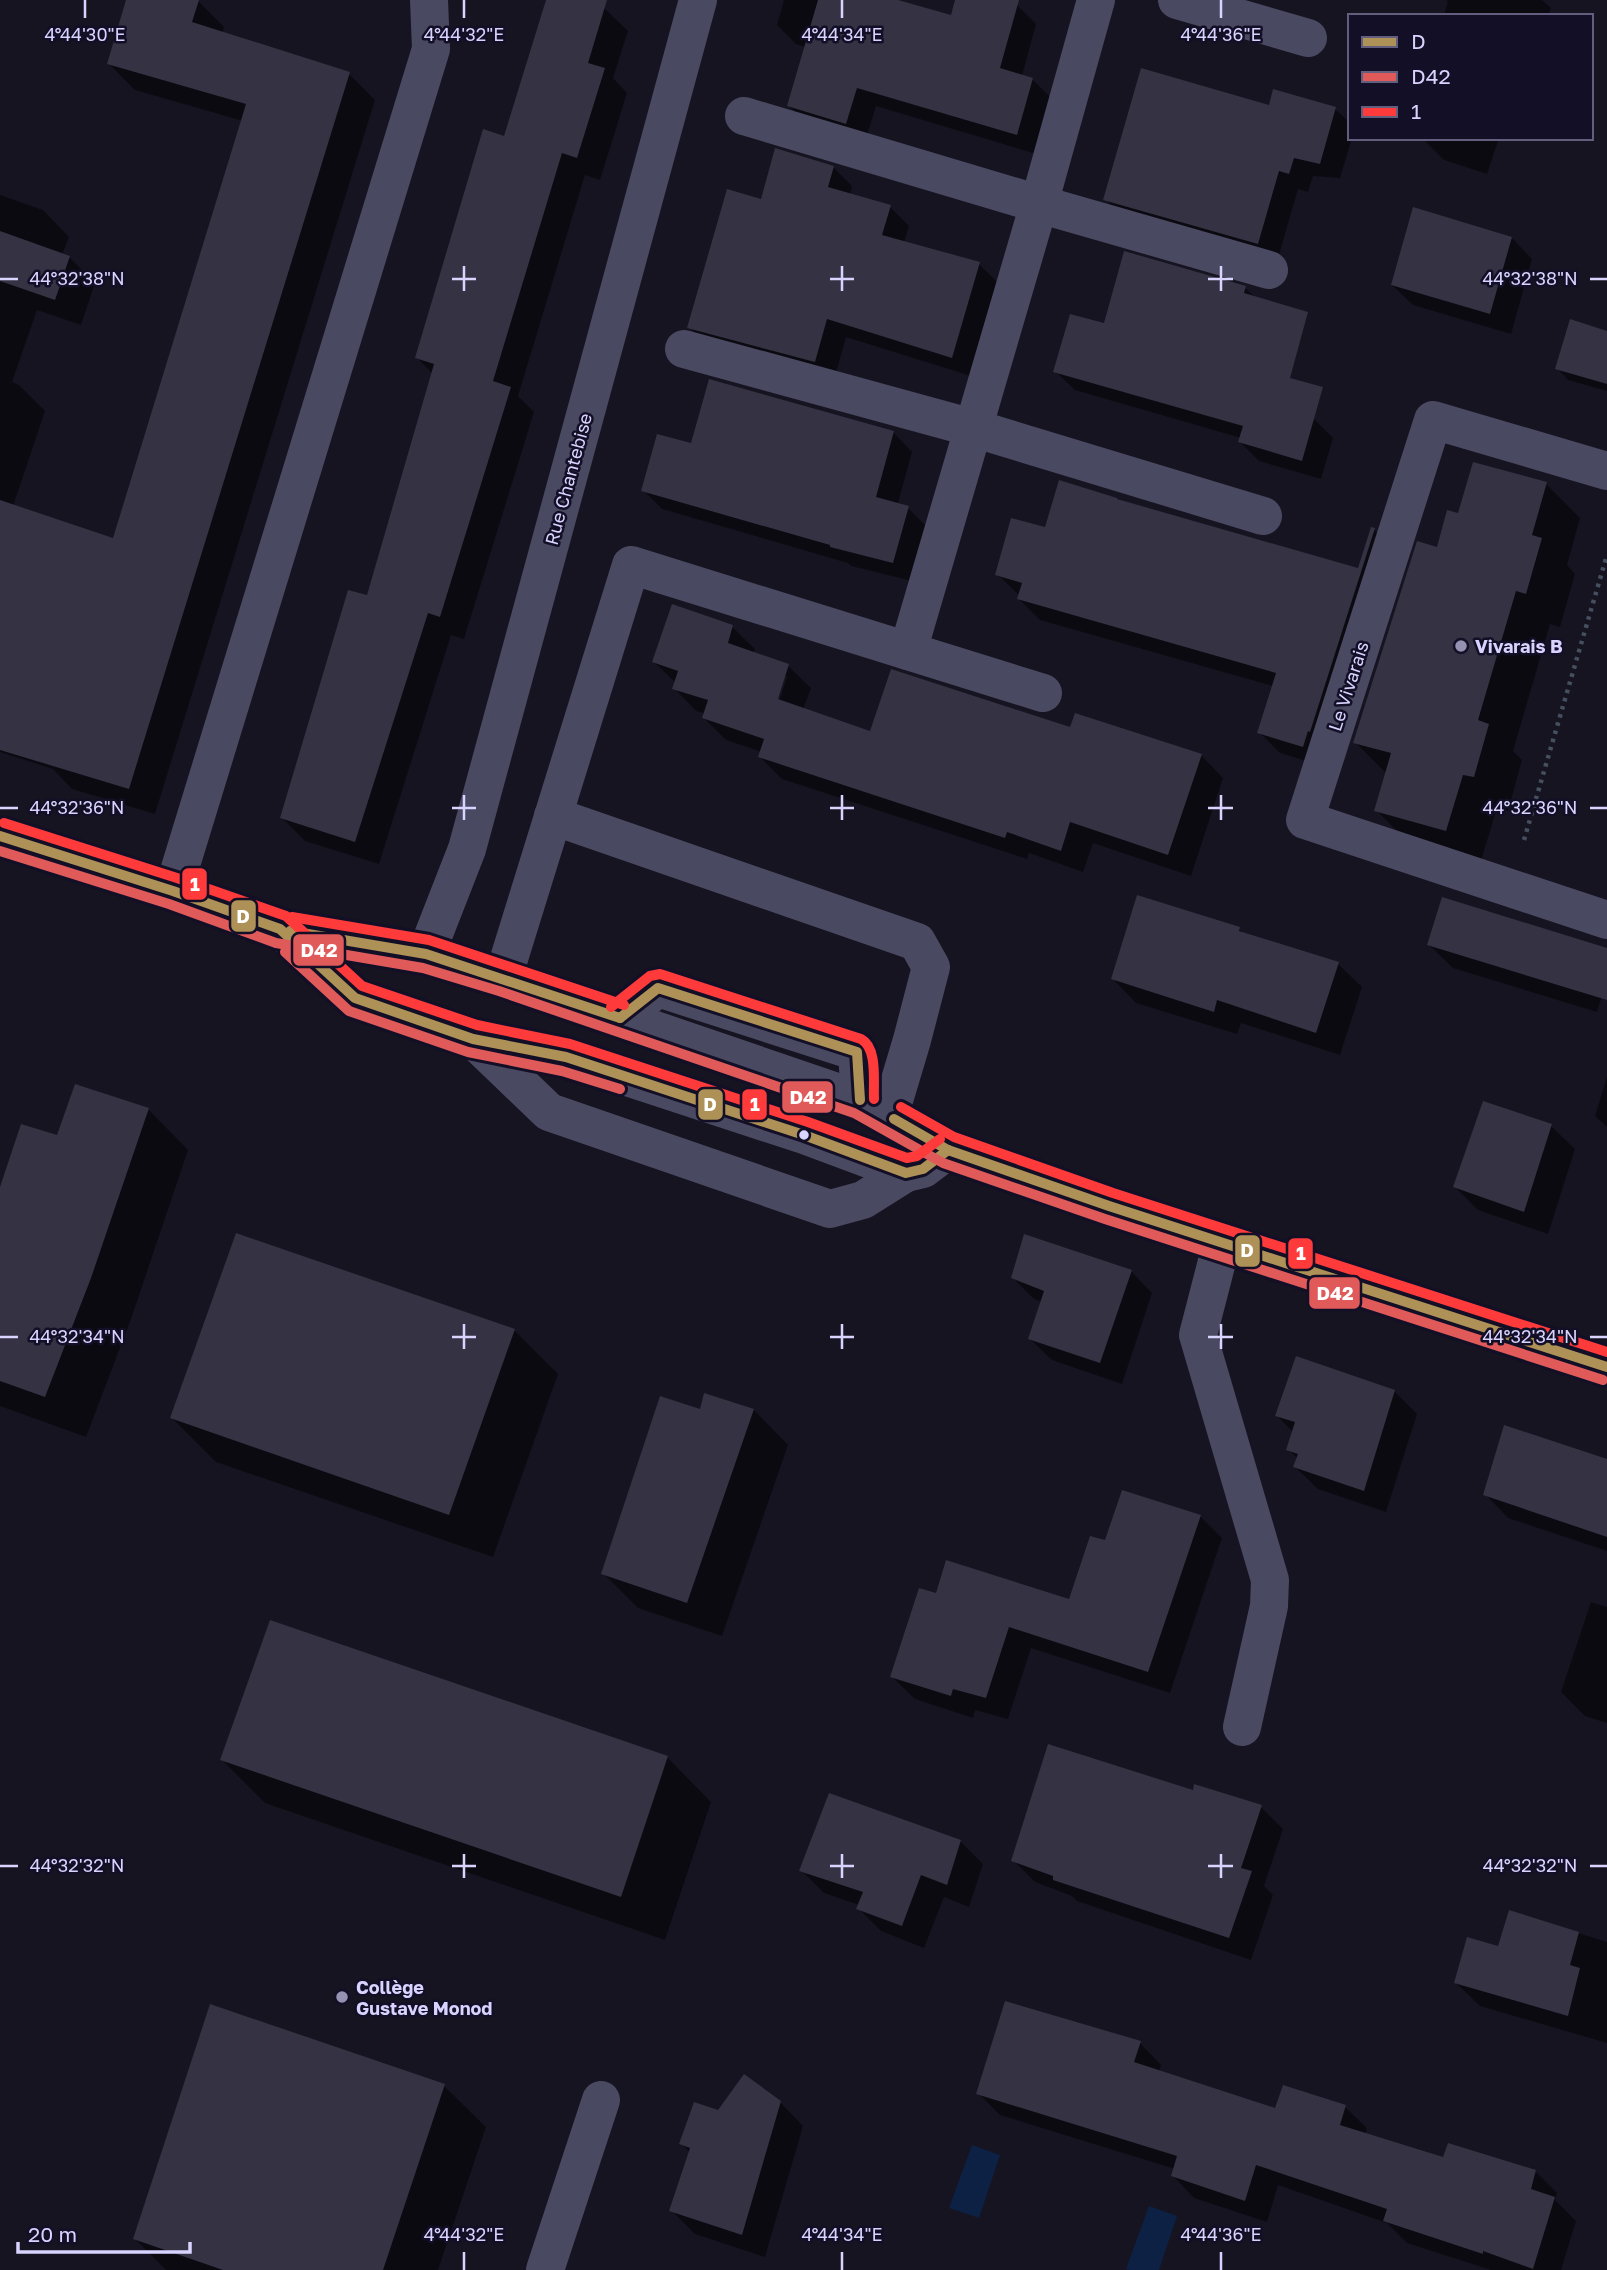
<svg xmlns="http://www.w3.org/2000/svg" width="1607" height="2270" font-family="'Golos Text',sans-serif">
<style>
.water{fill:#0d2144}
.shadow{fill:#0007;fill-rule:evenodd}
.building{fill:#343243}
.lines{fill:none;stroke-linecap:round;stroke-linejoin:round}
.path{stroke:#44505f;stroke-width:4.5;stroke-dasharray:3.5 5;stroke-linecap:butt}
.minor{stroke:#4a4962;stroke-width:38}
.bus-1-casing{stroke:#130f26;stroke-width:16}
.bus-2-casing{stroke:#130f26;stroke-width:16}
.bus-3-casing{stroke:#130f26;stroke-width:16}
.bus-1{stroke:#ae9156;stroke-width:10}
.bus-2{stroke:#e15a5a;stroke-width:10}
.bus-3{stroke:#ff3a3a;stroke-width:10}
.ticks{fill:none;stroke:#d9d4ff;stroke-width:2.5}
.poi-dot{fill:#9591b1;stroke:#130f26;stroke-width:2.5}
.bus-dot{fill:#d9d4ff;stroke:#130f26;stroke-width:2.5}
.labels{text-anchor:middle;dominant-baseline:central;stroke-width:5;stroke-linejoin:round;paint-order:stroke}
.street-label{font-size:18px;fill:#d9d4ff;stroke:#130f26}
.poi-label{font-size:18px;font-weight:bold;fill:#d9d4ff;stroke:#130f26;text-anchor:start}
.ticks-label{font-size:18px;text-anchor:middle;fill:#d9d4ff;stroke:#130f26;stroke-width:5;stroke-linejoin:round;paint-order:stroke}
.line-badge{stroke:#130f26;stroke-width:2.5}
.badge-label{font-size:19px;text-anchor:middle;font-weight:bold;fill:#fff}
</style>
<rect width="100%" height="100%" fill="#161421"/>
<g class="water">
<polygon points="972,2145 1000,2155 979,2218 949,2208"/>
<polygon points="1149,2206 1177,2216 1159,2270 1130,2270 1126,2269"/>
</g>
<g class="shadow">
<polygon points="128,0 198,1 224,27 222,34 349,74 375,100 155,814 72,789 53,769 0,752 0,195 43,210 69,237 62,255 69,257 95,283 81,325 37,310 12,382 19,385 45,411 13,506 114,540 243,121 135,90 109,64"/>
<polygon points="548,0 578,0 604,8 628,31 613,78 627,93 600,180 585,175 518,396 534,412 464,639 451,635 379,864 305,841 282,818 368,597 433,374 417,358 505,138"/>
<polygon points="784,0 892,0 952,17 957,0 1000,0 1017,5 1036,24 1022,76 1032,79 1051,98 1036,154 876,106 865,142 809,125 789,106 806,47 796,44 777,25"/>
<polygon points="1446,0 1542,0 1551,8 1548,16 1444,16 1448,1"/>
<polygon points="1270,107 1335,109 1350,123 1350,138 1352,138 1340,178 1313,176 1308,192 1298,189 1277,262 1124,218 1105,199"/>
<polygon points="1422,138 1499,138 1487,174 1444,160"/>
<polygon points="833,167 852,186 850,195 890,207 909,226 904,243 979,264 998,283 971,376 846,337 834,380 708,346 689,327 762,201"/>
<polygon points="1512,238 1532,259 1511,334 1413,305 1392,285"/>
<polygon points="1245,288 1256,298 1274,407 1314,419 1333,438 1321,479 1259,461 1240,442 1241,438 1075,390 1055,371 1105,325"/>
<polygon points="1607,333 1607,391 1568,380 1557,368"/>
<polygon points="893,432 912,452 898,503 908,508 927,527 912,581 851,566 848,563 662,509 643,490 692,445"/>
<polygon points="1546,484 1580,518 1567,565 1575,574 1560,627 1550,624 1513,751 1522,760 1508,811 1497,808 1480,864 1411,845 1376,810 1387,774 1355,742 1438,549 1459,515"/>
<polygon points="1046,529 1360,570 1372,529 1374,530 1395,551 1323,766 1280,753 1259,732 1273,686 1040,620 1019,599 1020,596 997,574"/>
<path d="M732 627 755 649 753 654 788 666 811 688 803 710 871 733 1071 729 1201 755 1223 778 1191 876 1093 843 1083 872 1029 853 1027 859 782 779 760 757 762 752 726 740 704 718 706 714 696 711 674 688 676 683 654 662ZM783 676H787L777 708 773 707Z"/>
<polygon points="1239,929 1245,935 1338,964 1362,987 1340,1055 1241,1023 1237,1034 1136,1003 1113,979"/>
<polygon points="1429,945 1607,964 1607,980 1597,1012 1453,968"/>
<polygon points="1607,1077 1607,1127 1595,1116"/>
<polygon points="148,1109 188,1150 131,1319 86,1437 0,1406 0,1192 58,1137"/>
<polygon points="1551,1126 1575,1149 1548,1234 1478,1210 1455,1187"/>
<polygon points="1131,1271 1152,1293 1122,1384 1052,1360 1030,1339 1042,1302 1034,1299 1013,1278"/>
<polygon points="514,1330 558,1374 493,1557 216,1462 172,1418"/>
<polygon points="1394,1391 1417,1414 1386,1512 1318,1489 1295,1467 1298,1459 1288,1449 1293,1432 1277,1416"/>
<polygon points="705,1395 754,1410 788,1445 722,1636 638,1608 603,1573 701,1411"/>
<polygon points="1607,1461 1607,1551 1508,1518 1485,1494"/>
<polygon points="1200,1516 1222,1538 1170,1693 1031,1648 1008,1719 975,1710 973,1718 915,1699 892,1677 937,1595 1070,1601 1106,1542"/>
<polygon points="1591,1602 1607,1607 1607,1723 1585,1716 1561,1692"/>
<polygon points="271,1622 668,1758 711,1802 665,1940 265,1803 222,1760"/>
<polygon points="1194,1792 1261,1807 1283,1829 1264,1886 1273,1895 1251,1960 1077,1901 1072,1896 1035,1882 1013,1860"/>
<polygon points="960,1841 983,1864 969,1907 944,1897 924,1948 881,1931 858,1908 859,1905 824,1893 801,1870"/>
<polygon points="1510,1912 1607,1942 1607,2043 1480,2006 1456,1983 1499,1948"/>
<polygon points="1140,2043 1161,2065 1159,2072 1276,2110 1345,2107 1367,2128 1365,2135 1444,2160 1535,2171 1557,2193 1555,2200 1576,2221 1561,2270 1491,2270 1407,2243 1387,2223 1278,2185 1267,2222 1194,2198 1173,2176 1175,2169 1000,2115 978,2093"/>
<polygon points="444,2086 486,2127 438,2270 166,2270 135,2239"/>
<polygon points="780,2102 803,2126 765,2257 695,2234 671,2210 691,2153 681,2144 718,2112"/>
</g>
<g class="building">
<polygon points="126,0 199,0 192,22 350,72 129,789 0,750 0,500 113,538 246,104 107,64"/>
<polygon points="546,0 607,0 588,63 605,68 577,158 562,153 493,381 511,387 440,617 428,613 355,842 280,818 348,590 367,595 434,364 415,358 483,129 504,136"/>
<polygon points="818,0 898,0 951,15 955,0 1019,0 1000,68 1033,78 1017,135 857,88 846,124 787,106"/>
<polygon points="1141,68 1269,105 1273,89 1336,107 1320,164 1294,158 1289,174 1279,171 1258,244 1103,200"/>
<polygon points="775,148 834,166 828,187 891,205 882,235 980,262 952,358 827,319 815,362 687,328 727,189 761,199"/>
<polygon points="1413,207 1512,237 1490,314 1391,285"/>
<polygon points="0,231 70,256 55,300 0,281"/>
<polygon points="1124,251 1246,286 1244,293 1308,312 1290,378 1323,387 1302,461 1238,442 1243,426 1053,372 1070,314 1104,323"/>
<polygon points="1570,319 1607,331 1607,384 1555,369"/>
<polygon points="709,379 894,431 876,497 909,506 893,563 830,547 830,545 641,491 657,434 691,443"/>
<polygon points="1473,462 1547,482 1532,535 1542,538 1526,594 1516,591 1478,720 1489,724 1474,777 1463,775 1446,831 1374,811 1391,753 1353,743 1417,541 1437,547 1447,510 1458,513"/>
<polygon points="1059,480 1117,498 1117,499 1358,568 1371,527 1375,528 1310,732 1308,731 1303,747 1257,733 1276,673 1017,599 1022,583 995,575 1011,518 1045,527"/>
<polygon points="672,604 733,625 728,643 789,664 778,699 870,731 891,669 1070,727 1075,713 1202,754 1168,855 1070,822 1061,851 1007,832 1005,838 758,757 764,739 702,718 708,700 672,689 678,671 652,662"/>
<polygon points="1137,895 1240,927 1239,931 1339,962 1316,1033 1217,1000 1214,1012 1111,979"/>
<polygon points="1442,897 1607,948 1607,1000 1427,945"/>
<polygon points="75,1084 149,1108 91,1278 45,1397 0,1381 0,1187 21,1124 57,1135"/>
<polygon points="1483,1101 1552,1124 1524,1212 1453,1187"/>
<polygon points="236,1233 515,1329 449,1515 170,1418"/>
<polygon points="1024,1234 1132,1270 1100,1363 1028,1339 1044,1291 1011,1278"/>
<polygon points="1296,1356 1395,1390 1364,1491 1293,1467 1298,1454 1286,1450 1295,1422 1275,1416"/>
<polygon points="704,1393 754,1409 687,1603 601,1574 660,1396 700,1409"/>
<polygon points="1504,1425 1607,1459 1607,1537 1483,1495"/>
<polygon points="1122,1490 1201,1515 1148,1672 1009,1627 986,1698 953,1689 951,1696 890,1677 919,1588 936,1593 946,1560 1069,1599 1090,1536 1105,1540"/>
<polygon points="270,1620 668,1756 621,1897 220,1760"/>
<polygon points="1048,1744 1193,1790 1194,1784 1262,1805 1241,1868 1252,1871 1229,1938 1053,1880 1053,1876 1011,1861"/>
<polygon points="829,1793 961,1840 947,1885 921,1875 902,1926 856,1909 863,1892 799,1871"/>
<polygon points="1509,1910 1579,1932 1570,1965 1580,1968 1568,2016 1454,1983 1467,1937 1498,1946"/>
<polygon points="1005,2001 1141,2041 1134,2062 1275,2108 1283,2085 1346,2105 1340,2125 1443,2157 1448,2143 1536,2170 1531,2189 1555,2197 1533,2269 1483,2251 1483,2254 1383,2221 1387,2209 1256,2165 1245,2201 1171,2176 1177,2156 976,2094"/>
<polygon points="210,2004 445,2084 383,2270 223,2270 133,2239"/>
<polygon points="744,2074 781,2101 742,2235 669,2211 690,2148 679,2144 694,2102 718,2110"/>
</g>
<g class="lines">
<polyline class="path" points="1524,840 1607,555"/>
<g class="minor">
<polyline points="1177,0 1308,38"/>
<polyline points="744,116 1039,204 1269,270"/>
<polyline points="684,349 973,428 1263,516"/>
<polyline points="1607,471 1433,420 1305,820 1607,920"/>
<polyline points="908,651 1039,204 1096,0"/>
<polyline points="553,816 917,942 931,967 912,1040 889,1117"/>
<polyline points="0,836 173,891 280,929 426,954 503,978 860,1100 948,1150 1109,1206 1607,1367"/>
<polyline points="173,891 431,49 429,0"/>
<polyline points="280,929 355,998 473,1039 566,1057 804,1135 906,1173 923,1169 948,1150"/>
<polyline points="426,954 467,849 698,0"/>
<polyline points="503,978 631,565 1043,693"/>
<polyline points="620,1018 658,988 857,1052 860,1100"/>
<polyline points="473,1039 549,1112 830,1209 863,1200 906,1173"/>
<polyline points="1222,1242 1198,1335 1270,1580 1269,1606 1242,1727"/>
<polyline points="545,2270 601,2100"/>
</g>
<defs>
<g id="bus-1">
<polyline points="0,836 173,891 280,929 355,998 473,1039 566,1057 804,1135 906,1173 923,1169 948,1150"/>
<polyline points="290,931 426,954 620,1018"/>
<polyline points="620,1018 658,988 857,1052 860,1100"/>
<polyline points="894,1119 948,1150 1109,1206 1607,1367"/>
</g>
<g id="bus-2">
<polyline points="0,851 169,904 276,943 423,968 499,991 854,1113 943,1163 1105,1219 1603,1380"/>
<polyline points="285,952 349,1011 468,1052 562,1071 620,1089"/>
</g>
<g id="bus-3">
<polyline points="4,823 177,878 286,916 362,986 477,1025 570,1044 808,1122 907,1158 917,1156 940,1139"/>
<polyline points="292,917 429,940 624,1005"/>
<path d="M611 1007 650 976 660 974 861 1039C878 1048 873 1082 874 1099"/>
<polyline points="901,1107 954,1137 1113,1193 1607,1352"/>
</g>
</defs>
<use href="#bus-1" class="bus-1-casing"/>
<use href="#bus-2" class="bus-2-casing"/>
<use href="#bus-3" class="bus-3-casing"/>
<use href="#bus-1" class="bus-1"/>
<use href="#bus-2" class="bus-2"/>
<use href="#bus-3" class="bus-3"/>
</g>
<path class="ticks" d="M85 0V18M464 0V18M842 0V18M1221 0V18M464 266V291M842 266V291M1221 266V291M0 279H18M452 279H476M830 279H854M1208 279H1233M1590 279H1607M464 795V820M842 795V820M1221 795V820M0 808H18M452 808H476M830 808H854M1208 808H1233M1590 808H1607M464 1324V1349M842 1324V1349M1221 1324V1349M0 1337H18M452 1337H476M830 1337H854M1208 1337H1233M1590 1337H1607M464 1854V1878M842 1854V1878M1221 1854V1878M0 1866H18M452 1866H476M830 1866H854M1208 1866H1233M1590 1866H1607M464 2252V2270M842 2252V2270M1221 2252V2270"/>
<g class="poi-dot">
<circle cx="1461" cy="646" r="7"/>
<circle cx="342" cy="1997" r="7"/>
</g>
<circle class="bus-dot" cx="804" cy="1135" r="6"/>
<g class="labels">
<g class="street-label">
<text transform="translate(568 479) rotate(-75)">Rue Chantebise</text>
<text transform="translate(1348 686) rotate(-72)">Le Vivarais</text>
</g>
<g class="poi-label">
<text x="1475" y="646">Vivarais B</text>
<text x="356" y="1987">Collège<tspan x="356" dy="21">Gustave Monod</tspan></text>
</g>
</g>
<g class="ticks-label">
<text x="85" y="41">4°44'30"E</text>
<text x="464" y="41">4°44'32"E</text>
<text x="842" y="41">4°44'34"E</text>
<text x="1221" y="41">4°44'36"E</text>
<text x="77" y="285">44°32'38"N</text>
<text x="1530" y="285">44°32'38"N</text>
<text x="77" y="814">44°32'36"N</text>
<text x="1530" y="814">44°32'36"N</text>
<text x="77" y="1343">44°32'34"N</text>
<text x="1530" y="1343">44°32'34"N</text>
<text x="77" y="1872">44°32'32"N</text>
<text x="1530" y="1872">44°32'32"N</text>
<text x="464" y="2241">4°44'32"E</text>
<text x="842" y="2241">4°44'34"E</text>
<text x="1221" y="2241">4°44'36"E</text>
</g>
<g class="line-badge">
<rect x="181" y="867" width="27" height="34" rx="7" fill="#ff3a3a"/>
<rect x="230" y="899" width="27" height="34" rx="7" fill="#ae9156"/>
<rect x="292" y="933" width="53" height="34" rx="7" fill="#e15a5a"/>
<rect x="781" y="1080" width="53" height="34" rx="7" fill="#e15a5a"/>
<rect x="697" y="1088" width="27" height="33" rx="7" fill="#ae9156"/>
<rect x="741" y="1088" width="27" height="33" rx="7" fill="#ff3a3a"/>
<rect x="1234" y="1234" width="27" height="34" rx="7" fill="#ae9156"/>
<rect x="1287" y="1237" width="27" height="33" rx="7" fill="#ff3a3a"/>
<rect x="1308" y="1276" width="53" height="34" rx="7" fill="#e15a5a"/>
</g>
<g class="badge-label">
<text x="195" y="891">1</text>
<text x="243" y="923">D</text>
<text x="319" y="957">D42</text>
<text x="808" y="1104">D42</text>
<text x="710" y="1111">D</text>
<text x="755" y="1111">1</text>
<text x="1247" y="1257">D</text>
<text x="1301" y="1260">1</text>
<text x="1335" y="1300">D42</text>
</g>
<rect x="1348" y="14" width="245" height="126" fill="#130f26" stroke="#625e7d" stroke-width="2"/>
<rect x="1362" y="37" width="35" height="10" fill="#ae9156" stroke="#625e7d" stroke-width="2"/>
<text x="1411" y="49" font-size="21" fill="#d9d4ff">D</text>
<rect x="1362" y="72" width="35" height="10" fill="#e15a5a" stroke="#625e7d" stroke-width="2"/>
<text x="1411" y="84" font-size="21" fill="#d9d4ff">D42</text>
<rect x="1362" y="107" width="35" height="10" fill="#ff3a3a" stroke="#625e7d" stroke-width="2"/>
<text x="1411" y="119" font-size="21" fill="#d9d4ff">1</text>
<path d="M18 2242v10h172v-10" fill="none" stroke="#d9d4ff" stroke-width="3.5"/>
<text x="28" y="2242" font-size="21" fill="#d9d4ff" stroke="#130f26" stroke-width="5" paint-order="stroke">20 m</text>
</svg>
